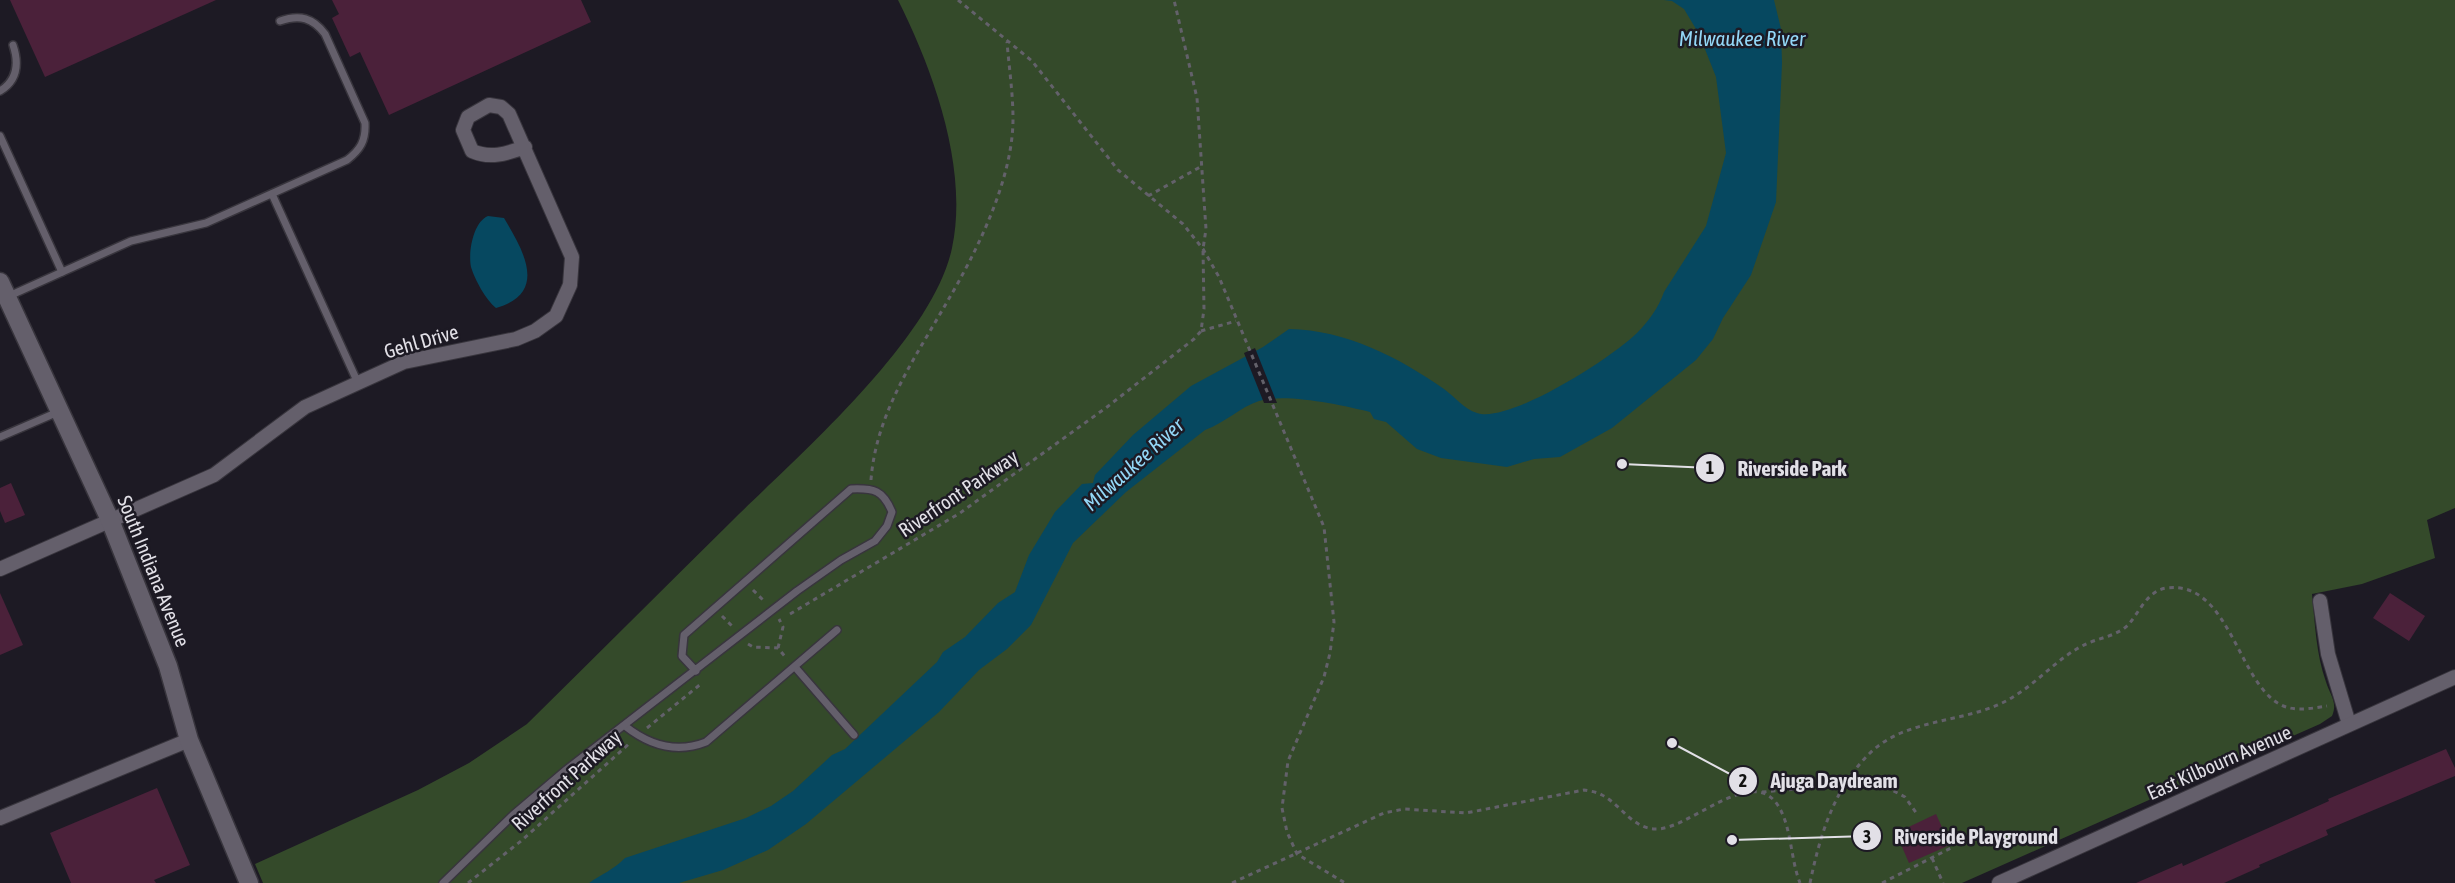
<svg xmlns="http://www.w3.org/2000/svg" width="2455" height="883" font-family="'Asap Condensed',sans-serif">
<style>
.green{fill:#344a2a}
.water{fill:#064860}
.pier{fill:#1d1a24}
.building{fill:#4b213a}
.lines{fill:none;stroke-linecap:round;stroke-linejoin:round}
.service-casing{stroke:#38353d;stroke-width:10}
.minor-casing{stroke:#38353d;stroke-width:16}
.tertiary-casing{stroke:#38353d;stroke-width:21}
.path{stroke:#63616a;stroke-width:3;stroke-dasharray:4.5 4.5;stroke-linecap:butt}
.service{stroke:#645f6b;stroke-width:7}
.minor{stroke:#645f6b;stroke-width:14}
.tertiary{stroke:#645f6b;stroke-width:18}
.labels{text-anchor:middle;dominant-baseline:central;stroke-width:5;stroke-linejoin:round;paint-order:stroke}
.street-label{font-size:20px;fill:#e2e0e7;stroke:#1d1a24}
.water-label{font-size:21px;font-style:italic;fill:#93d7f7;stroke:#1d1a24}
.leader{fill:none;stroke:#e2e0e7;stroke-width:2}
.callout-dot{fill:#e2e0e7;stroke:#1d1a24;stroke-width:2}
.mark-label{font-size:18px;text-anchor:middle;font-weight:bold;fill:#111}
.callout-label{font-size:21px;text-anchor:middle;font-weight:bold;fill:#e2e0e7;stroke:#1d1a24;stroke-width:5;stroke-linejoin:round;paint-order:stroke}
</style>
<rect width="100%" height="100%" fill="#1d1a24"/>
<path class="green" d="M898 0H2455V508L2427 520 2435 558 2362 584 2312 594C2315 623 2316 654 2326 682 2330 695 2338 702 2332 716L2320 724 1962 883H263L255 864 418 790 469 763 527 724C596 656 664 588 733 520 799 455 933 339 952 248 969 168 933 70 898 0Z"/>
<g class="water">
<path d="M1664 0H1774L1781 29 1782 63 1776 202 1751 275 1723 318 1713 339 1696 360 1612 428 1560 457 1534 459 1507 467 1441 458 1417 449 1386 422 1374 419 1370 412C1341 405 1286 393 1259 401 1240 407 1225 423 1205 430L1126 492 1073 543 1031 625 1007 649 979 670 939 712 806 824 768 850 723 870 679 883H589C602 874 613 870 625 858L746 818 771 806 793 791 832 755 845 749 937 662 943 652 965 637 998 603 1015 592 1029 555 1055 512 1082 484 1093 483 1095 475 1133 435 1191 386 1263 347 1289 329C1346 330 1398 357 1444 389 1455 397 1464 409 1477 413 1509 424 1613 357 1637 333 1648 322 1659 307 1664 292L1706 226 1726 153 1716 77 1699 34 1684 9 1672 1Z"/>
<path d="M488 216 504 218C523 250 549 293 496 308 486 300 475 280 471 267 468 253 473 222 488 216Z"/>
</g>
<polygon class="pier" points="1255,348 1277,403 1264,403 1244,353"/>
<g class="building">
<polygon points="10,0 216,0 45,77"/>
<polygon points="332,0 581,0 591,22 389,115 360,52 350,57 332,18 339,14"/>
<polygon points="11,483 25,515 5,523 0,511 0,488"/>
<polygon points="0,593 23,645 0,655"/>
<polygon points="2390,593 2425,616 2409,641 2373,618"/>
<polygon points="2446,749 2455,768 2455,776 2326,830 2328,835 2259,865 2260,867 2224,883 2136,883 2182,863 2183,866 2329,801 2328,799"/>
<polygon points="157,788 190,865 154,880 156,883 71,883 50,833"/>
<polygon points="1936,814 1950,845 1909,863 1896,833"/>
</g>
<g class="lines">
<defs>
<g id="service">
<path d="M0 91C18 80 19 63 13 45"/>
<polyline points="0,136 62,272"/>
<polyline points="272,194 358,383"/>
<path d="M9 296 131 241 206 223 347 160C360 150 366 141 365 123L325 34C313 18 300 14 280 21"/>
<polyline points="0,437 58,412"/>
<polyline points="795,667 854,735"/>
<path d="M625 726C649 745 676 754 706 742L837 630"/>
<path d="M443 883 513 815 566 770 797 591 841 560 875 541 887 526 892 512C883 490 874 488 851 489L684 635 682 656 696 671"/>
</g>
<g id="minor">
<path d="M0 569 214 475 305 407 404 362 516 339 535 331 556 316 570 285 572 257 509 114 501 107 489 105 468 117 463 130 472 151C490 159 506 154 525 147"/>
<polyline points="2320,601 2328,654 2349,724"/>
<polyline points="0,818 189,740"/>
<polyline points="1999,883 2455,677"/>
</g>
<polyline id="tertiary" points="0,282 110,520 168,666 189,740 249,883"/>
</defs>
<use href="#service" class="service-casing"/>
<use href="#minor" class="minor-casing"/>
<use href="#tertiary" class="tertiary-casing"/>
<g class="path">
<polyline points="958,0 1032,61 1118,170 1183,224 1203,249 1219,277 1324,527 1334,622 1330,653 1324,677 1288,761 1282,808 1287,832 1297,854 1345,883"/>
<polyline points="1148,196 1202,166"/>
<polyline points="1201,331 1236,321"/>
<path d="M871 480C876 413 915 358 947 302 977 251 1013 179 1013 119 1013 93 1009 67 1007 42"/>
<polyline points="753,590 765,602"/>
<polyline points="790,614 960,513 1107,407 1194,339 1201,331 1204,309 1203,249 1206,229 1197,98 1174,0"/>
<polyline points="722,616 732,626"/>
<polyline points="748,644 753,647 778,648 787,659"/>
<polyline points="778,648 783,627 779,619"/>
<polyline points="647,728 702,683"/>
<polyline points="1762,792 1821,787 1859,779 1879,783 1905,797 1917,814"/>
<polyline points="1932,858 1943,883"/>
<polyline points="468,883 521,841 631,742"/>
<path d="M1232 883 1384 813 1404 809 1466 813 1584 790C1590 791 1597 792 1602 795 1621 805 1632 828 1655 829 1688 831 1750 765 1777 804 1792 826 1790 858 1800 883"/>
<path d="M1810 883C1820 835 1834 788 1870 753 1908 716 1970 724 2013 697 2038 682 2057 659 2082 646 2096 638 2116 637 2128 625 2139 613 2147 591 2166 588 2232 579 2238 691 2286 707 2298 711 2315 708 2327 706"/>
<polyline points="1882,883 1951,848"/>
</g>
<use href="#service" class="service"/>
<use href="#minor" class="minor"/>
<use href="#tertiary" class="tertiary"/>
</g>
<g class="labels">
<g class="street-label">
<text transform="translate(421 341) rotate(-16)">Gehl Drive</text>
<text transform="translate(958 493) rotate(-34)">Riverfront Parkway</text>
<text transform="translate(154 571) rotate(68)">South Indiana Avenue</text>
<text transform="translate(2219 762) rotate(-24)">East Kilbourn Avenue</text>
<text transform="translate(566 780) rotate(-42)">Riverfront Parkway</text>
</g>
<g class="water-label">
<text x="1742" y="38">Milwaukee River</text>
<text transform="translate(1133 464) rotate(-42)">Milwaukee River</text>
</g>
</g>
<path class="leader" d="M1622 464L1710 468M1672 743L1743 781M1732 840L1867 836"/>
<g class="callout-dot">
<circle cx="1622" cy="464" r="6"/>
<circle cx="1672" cy="743" r="6"/>
<circle cx="1732" cy="840" r="6"/>
<circle cx="1710" cy="468" r="15"/>
<circle cx="1743" cy="781" r="15"/>
<circle cx="1867" cy="836" r="15"/>
</g>
<g class="mark-label">
<text x="1710" y="474">1</text>
<text x="1743" y="787">2</text>
<text x="1867" y="843">3</text>
</g>
<g class="callout-label">
<text x="1792" y="476">Riverside Park</text>
<text x="1834" y="788">Ajuga Daydream</text>
<text x="1976" y="844">Riverside Playground</text>
</g>
</svg>
